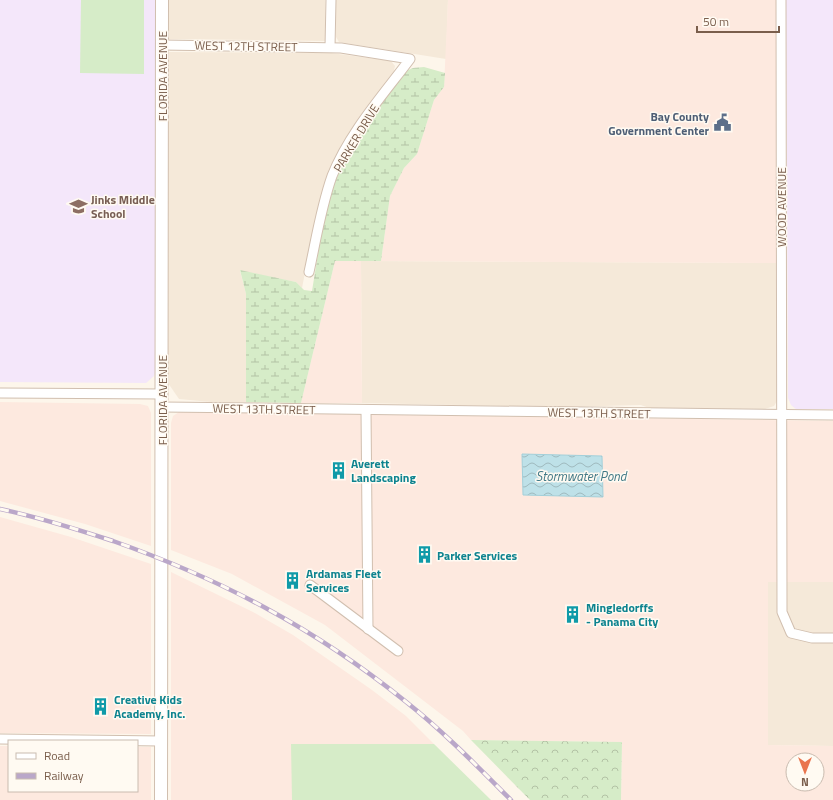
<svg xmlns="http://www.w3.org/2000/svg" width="833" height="800" font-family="'Titillium Web',sans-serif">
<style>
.residential{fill:#f5e9d9}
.commercial{fill:#fde9df;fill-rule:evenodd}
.education{fill:#f4e7fa}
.grass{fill:#d6ecc8}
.forest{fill:url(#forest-crowns)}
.wetland{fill:url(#wetland-marsh)}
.water{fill:url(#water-waves);stroke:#a3d0da}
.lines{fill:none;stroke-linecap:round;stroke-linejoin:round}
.minor-casing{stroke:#d1bfaf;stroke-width:11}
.tertiary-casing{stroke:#d1bfaf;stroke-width:14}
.minor{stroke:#fff;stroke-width:9}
.tertiary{stroke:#fff;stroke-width:12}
.rail-casing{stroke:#baa7c9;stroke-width:4.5}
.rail{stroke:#fffaf2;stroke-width:3;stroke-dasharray:9;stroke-linecap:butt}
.labels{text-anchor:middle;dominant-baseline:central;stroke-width:3;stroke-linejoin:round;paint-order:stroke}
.street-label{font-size:12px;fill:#7a5e4c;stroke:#fffaf2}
.service-label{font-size:12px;font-weight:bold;fill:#4e5e75;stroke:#fffaf2;text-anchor:end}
.education-label{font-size:12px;font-weight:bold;fill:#785e54;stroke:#fffaf2;text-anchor:start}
.culture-label{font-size:12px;font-weight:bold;fill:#0d838f;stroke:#fffaf2;text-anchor:start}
.water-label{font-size:13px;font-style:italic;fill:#417986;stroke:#fffaf2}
</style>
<defs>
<pattern id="forest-crowns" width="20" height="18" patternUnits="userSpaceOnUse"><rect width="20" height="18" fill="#d6ecc8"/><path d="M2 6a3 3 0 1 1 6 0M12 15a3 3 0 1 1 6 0" fill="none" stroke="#b3c2a5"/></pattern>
<pattern id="wetland-marsh" width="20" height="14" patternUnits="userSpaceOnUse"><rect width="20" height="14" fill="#d6ecc8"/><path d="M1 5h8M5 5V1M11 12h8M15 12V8" fill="none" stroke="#b3c2a5"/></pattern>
<pattern id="water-waves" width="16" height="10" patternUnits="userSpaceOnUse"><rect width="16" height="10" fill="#bee1e8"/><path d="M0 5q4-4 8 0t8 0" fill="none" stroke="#9fbabe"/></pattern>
</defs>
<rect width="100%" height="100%" fill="#fdf6eb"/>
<g class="residential">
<polygon points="168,0 325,0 325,41 168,39"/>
<polygon points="336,0 448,0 446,59 339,42 336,37"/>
<polygon points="168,52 331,53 391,61 395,66 393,75 373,100 316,216 302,288 296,282 240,271 246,294 246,402 211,402 179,399 168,383"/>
<polygon points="361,261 776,263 777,401 774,406 765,409 649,408 641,405 564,407 362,403"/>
<polygon points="768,582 833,582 833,746 768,745"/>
</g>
<g class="commercial">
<polygon points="448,0 776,0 776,263 381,261 390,196 404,168 417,154 434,100 444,87"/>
<polygon points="335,261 361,261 362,403 301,403"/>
<polygon points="0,402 140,404 148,406 151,413 151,546 85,524 0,501"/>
<path d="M179 412 833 421V582H768V745L833 746V800H621L622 742 471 740 463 731 325 625 232 574 171 550V423L173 416ZM793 760H817V784H793Z"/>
<polygon points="0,517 71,537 151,564 151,734 0,733"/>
<polygon points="171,572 253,612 293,635 372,690 406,716 434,744 292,744 292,800 171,800"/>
<polygon points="0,746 9,746 9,791 137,791 137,747 151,747 151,800 0,800"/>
</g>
<g class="education">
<polygon points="0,0 156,0 156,369 154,376 146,383 0,382"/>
<polygon points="786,0 833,0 833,409 796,409 791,405 788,398"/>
</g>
<g class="grass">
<polygon points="81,0 144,0 144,74 80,73"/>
<polygon points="291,744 434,744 491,800 292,800"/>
</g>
<polygon class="forest" points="471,740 622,742 621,800 530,800"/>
<polygon class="wetland" points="424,67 445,73 444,87 434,100 417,154 404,168 390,196 381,261 335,261 301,403 246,402 246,294 240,270 296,282 304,290 312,291 321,235 332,190 340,170 381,105 406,71 413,68"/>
<polygon class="water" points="522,454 602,456 603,497 523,495"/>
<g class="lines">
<defs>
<g id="minor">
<polyline points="781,0 782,612 791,633 812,638 833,638"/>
<path d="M162 45 341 48 410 59C383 95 349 133 332 176 321 207 316 240 309 272"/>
<polyline points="330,47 331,0"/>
<polyline points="0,393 162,394"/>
<polyline points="162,407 833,415"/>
<polyline points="366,410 368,629"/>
<polyline points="310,585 398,651"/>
<polyline points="0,739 161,741"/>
</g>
<polyline id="tertiary" points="161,800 162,0"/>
</defs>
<use href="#minor" class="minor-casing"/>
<use href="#tertiary" class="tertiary-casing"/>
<use href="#minor" class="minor"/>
<use href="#tertiary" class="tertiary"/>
<defs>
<path id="rail" d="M0 509C38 517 76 529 113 541 223 580 314 628 405 701 443 731 477 766 511 800"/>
</defs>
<use href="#rail" class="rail-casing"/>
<use href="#rail" class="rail"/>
</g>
<defs>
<symbol id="civic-bare" viewBox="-9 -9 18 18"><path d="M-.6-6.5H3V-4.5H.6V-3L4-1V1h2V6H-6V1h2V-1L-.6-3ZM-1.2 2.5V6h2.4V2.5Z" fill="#5c6f8a" stroke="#fffaf2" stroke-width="2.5" paint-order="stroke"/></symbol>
<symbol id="school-bare" viewBox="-9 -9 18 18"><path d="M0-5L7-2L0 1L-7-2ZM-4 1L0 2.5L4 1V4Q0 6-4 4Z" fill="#8d6e63" stroke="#fffaf2" stroke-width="2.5" paint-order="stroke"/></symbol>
<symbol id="building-bare" viewBox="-9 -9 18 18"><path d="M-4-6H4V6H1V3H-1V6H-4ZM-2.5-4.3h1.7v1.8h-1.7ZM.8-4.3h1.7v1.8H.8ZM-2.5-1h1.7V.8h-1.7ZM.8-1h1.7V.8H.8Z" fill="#0f9aa8" stroke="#fffaf2" stroke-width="2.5" paint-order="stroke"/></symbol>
</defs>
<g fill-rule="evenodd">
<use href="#civic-bare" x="710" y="110" width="25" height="25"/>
<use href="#school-bare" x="66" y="194" width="25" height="25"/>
<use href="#building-bare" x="326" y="458" width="25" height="25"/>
<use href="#building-bare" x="412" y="542" width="25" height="25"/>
<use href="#building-bare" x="280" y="568" width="25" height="25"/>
<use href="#building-bare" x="560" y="602" width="25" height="25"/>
<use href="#building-bare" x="88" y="694" width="25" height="25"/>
</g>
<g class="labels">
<g class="street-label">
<text transform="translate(246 46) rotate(1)">WEST 12TH STREET</text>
<text transform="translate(162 76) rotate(-90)">FLORIDA AVENUE</text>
<text transform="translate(356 138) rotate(-59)">PARKER DRIVE</text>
<text transform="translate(781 207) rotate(-90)">WOOD AVENUE</text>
<text transform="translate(162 400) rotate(-90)">FLORIDA AVENUE</text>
<text transform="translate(264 409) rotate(1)">WEST 13TH STREET</text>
<text transform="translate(599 413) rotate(1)">WEST 13TH STREET</text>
</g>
<g class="service-label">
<text x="709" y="116">Bay County<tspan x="709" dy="14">Government Center</tspan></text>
</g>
<g class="education-label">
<text x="91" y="199">Jinks Middle<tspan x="91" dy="14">School</tspan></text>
</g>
<g class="culture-label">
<text x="351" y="463">Averett<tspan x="351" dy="14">Landscaping</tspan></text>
<text x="437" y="555">Parker Services</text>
<text x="306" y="573">Ardamas Fleet<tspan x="306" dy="14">Services</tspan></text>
<text x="586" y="607">Mingledorffs<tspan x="586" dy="14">- Panama City</tspan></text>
<text x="114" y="699">Creative Kids<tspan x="114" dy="14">Academy, Inc.</tspan></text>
</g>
<g class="water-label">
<text x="581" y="476">Stormwater Pond</text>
</g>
</g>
<rect x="8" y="740" width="130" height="52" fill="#fffaf2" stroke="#cabcb0"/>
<rect x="16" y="753" width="20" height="6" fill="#ffffff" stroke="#cabcb0"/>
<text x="44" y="760" font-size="12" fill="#7a5e4c">Road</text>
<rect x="16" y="773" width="20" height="6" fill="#baa7c9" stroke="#cabcb0"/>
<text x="44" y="780" font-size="12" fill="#7a5e4c">Railway</text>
<g transform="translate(805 772) rotate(180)"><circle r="19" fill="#fffaf2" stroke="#cabcb0"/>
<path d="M0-3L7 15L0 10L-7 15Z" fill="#e9754e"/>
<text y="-6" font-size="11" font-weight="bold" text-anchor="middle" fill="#7a5e4c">N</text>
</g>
<path d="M697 26v6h82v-6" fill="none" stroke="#7a5e4c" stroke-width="2"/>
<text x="703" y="26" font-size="12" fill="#7a5e4c" stroke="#fffaf2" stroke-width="3" paint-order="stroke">50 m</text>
</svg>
